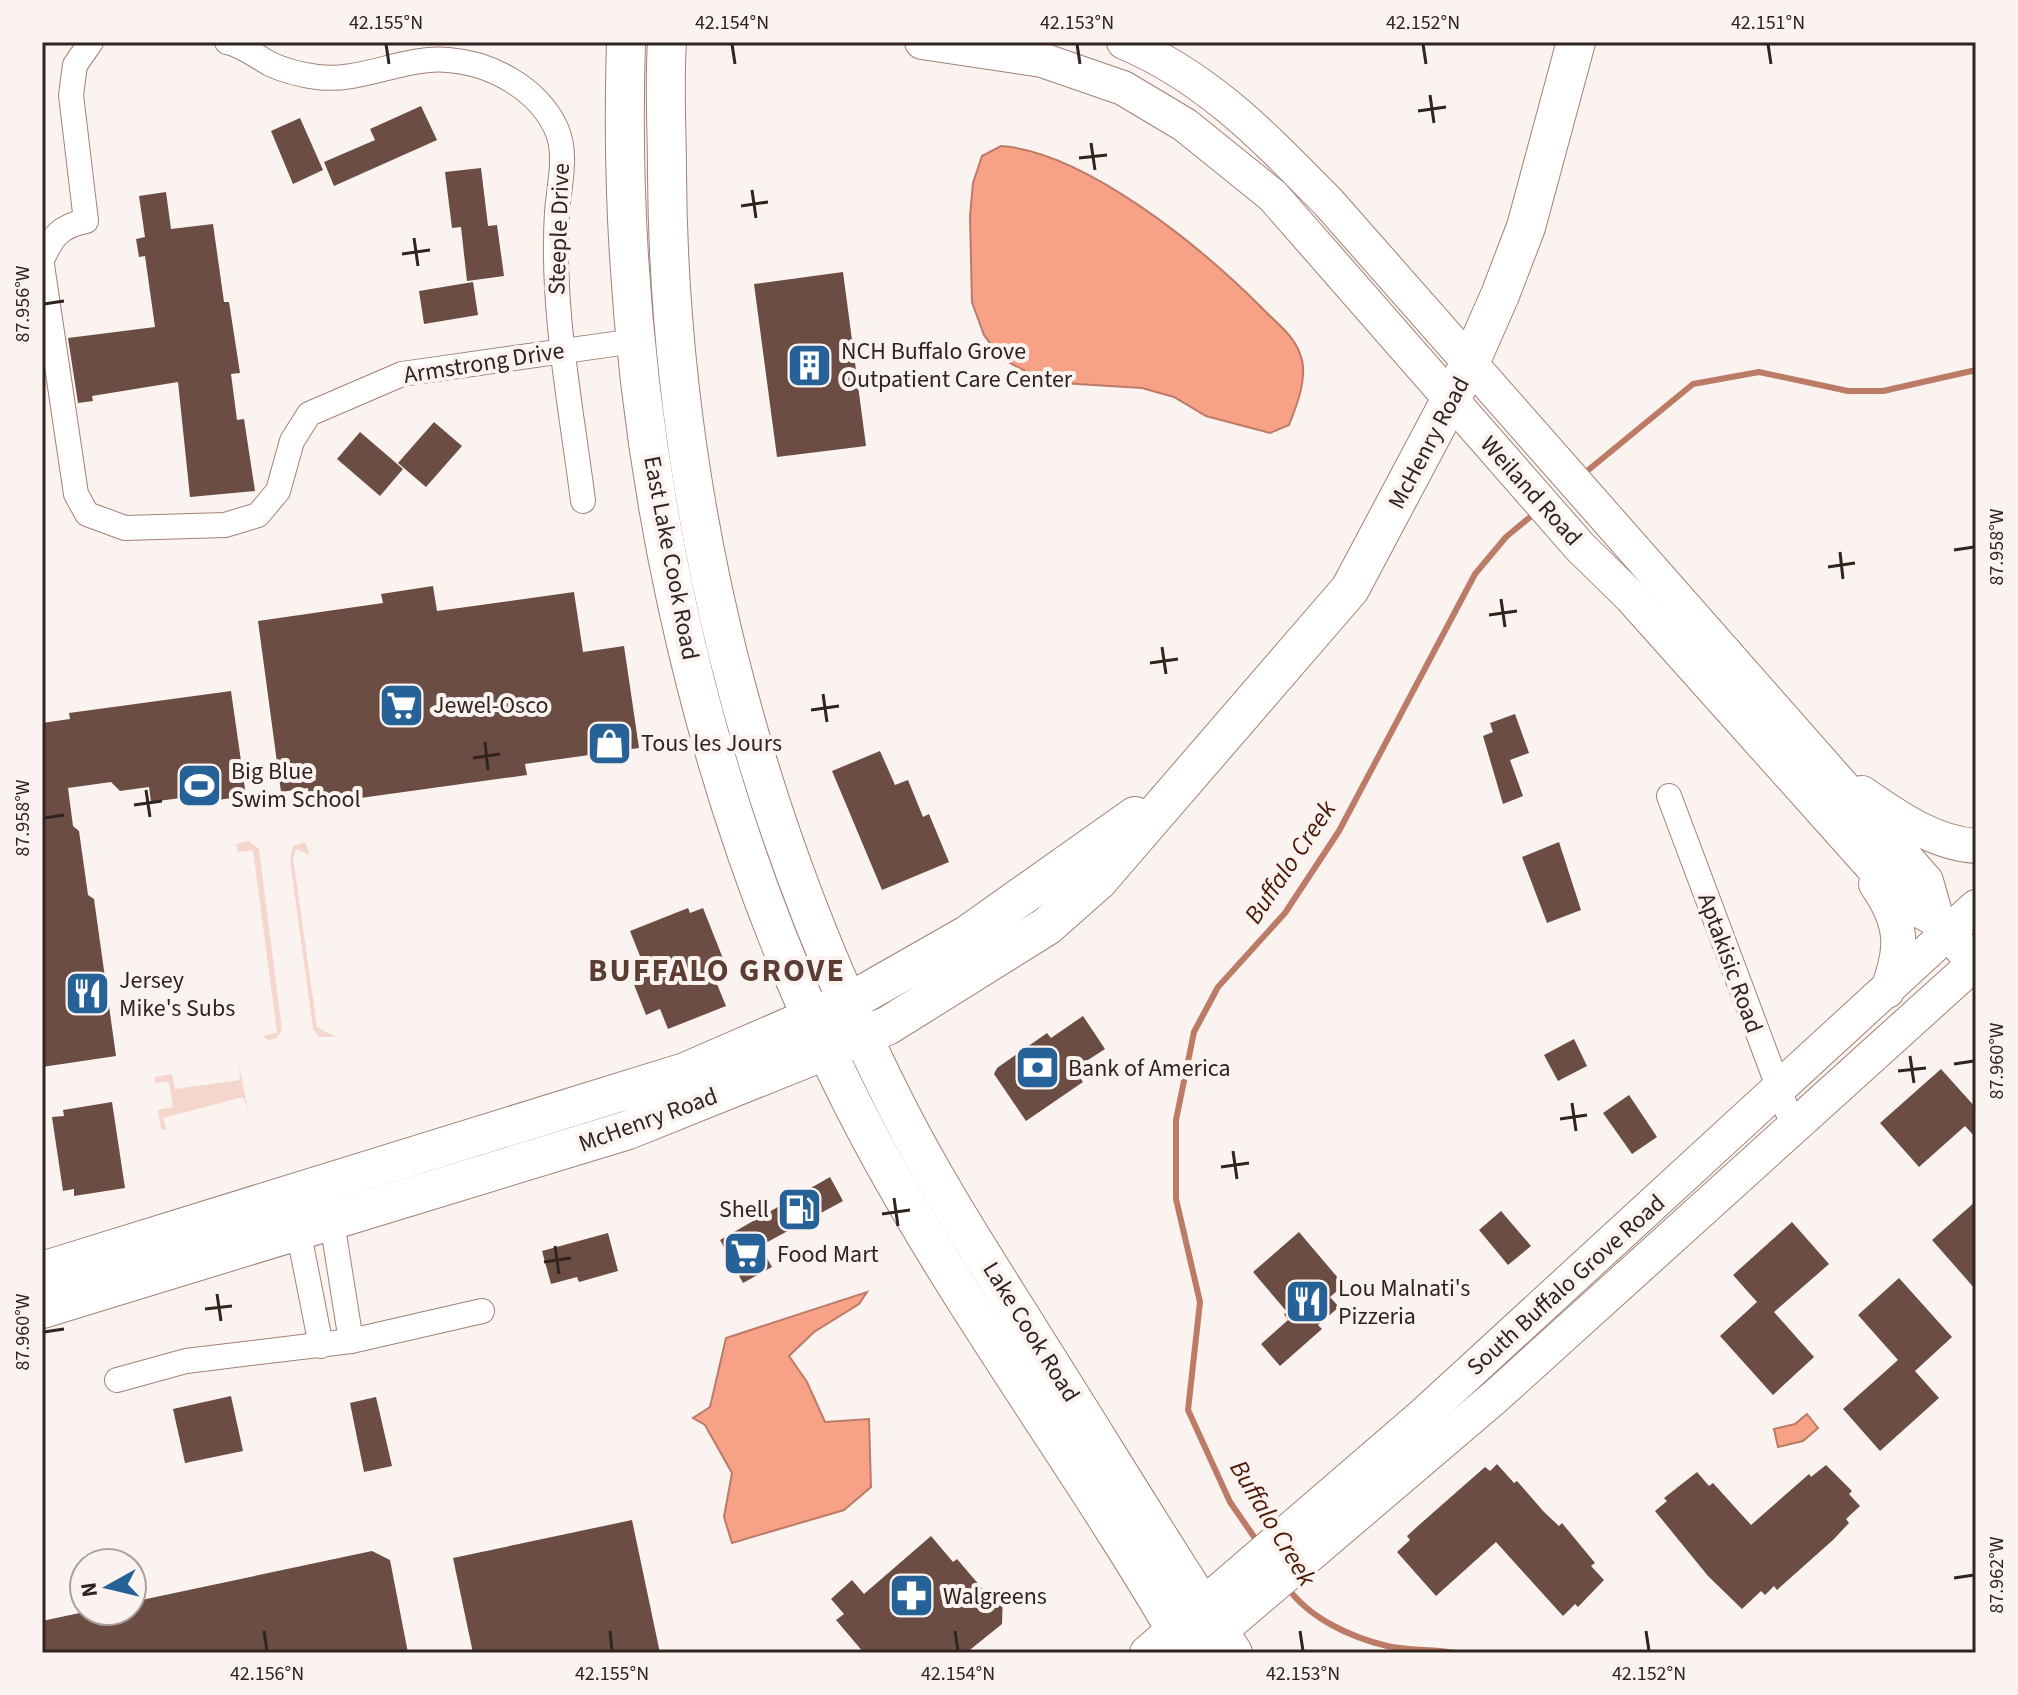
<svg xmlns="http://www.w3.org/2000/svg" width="2018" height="1695" font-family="'Source Sans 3',sans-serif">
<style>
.green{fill:#f5d6cc}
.water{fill:#f7a186;stroke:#bc7b67;stroke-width:2}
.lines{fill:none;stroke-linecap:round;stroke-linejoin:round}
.stream{stroke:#bc7b67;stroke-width:6}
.building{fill:#6c4d43}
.street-casing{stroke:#a38176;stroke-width:26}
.secondary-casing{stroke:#a38176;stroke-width:36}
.primary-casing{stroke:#a38176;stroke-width:40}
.street{stroke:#fff;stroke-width:24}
.secondary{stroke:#fff;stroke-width:34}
.primary{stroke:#fff;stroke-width:38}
.ticks{fill:none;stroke:#31231f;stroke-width:3}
.labels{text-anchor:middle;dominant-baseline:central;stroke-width:8;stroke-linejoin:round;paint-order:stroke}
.street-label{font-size:24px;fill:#31231f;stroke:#fbf3f0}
.poi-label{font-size:24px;fill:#31231f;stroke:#fbf3f0;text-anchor:start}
.water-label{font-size:26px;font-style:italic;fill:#4d1907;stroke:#fbf3f0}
.district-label{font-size:32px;font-weight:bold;letter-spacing:2px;fill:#5b3d34;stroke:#fbf3f0}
.neatline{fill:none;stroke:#31231f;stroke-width:3}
.ticks-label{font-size:20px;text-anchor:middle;fill:#31231f}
</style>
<rect width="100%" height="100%" fill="#fbf3f0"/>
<g class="green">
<polygon points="249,841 259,849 282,1030 277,1038 269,1040 262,1036 277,1033 253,850 238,852 236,844"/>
<polygon points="305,842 310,855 296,849 293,858 317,1027 336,1037 319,1037 313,1028 290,860 293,846"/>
<polygon points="239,1065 248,1111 243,1097 163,1118 167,1131 161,1129 158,1110 173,1107 169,1082 155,1083 155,1077 172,1074 175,1089 240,1080"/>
</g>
<g class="water">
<path d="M1001 146C1086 152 1202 248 1261 307 1274 321 1294 335 1300 354 1309 375 1297 405 1289 425L1270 433 1206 416 1174 397 1142 388 1045 382 1001 358 984 335 972 302 970 216 973 183 982 156Z"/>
<polygon points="867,1292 859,1304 814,1332 789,1356 807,1382 825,1422 869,1419 871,1487 844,1510 732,1543 724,1517 732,1473 705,1425 693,1418 710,1407 726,1338"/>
<polygon points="1807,1414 1818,1428 1803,1441 1778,1447 1774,1429 1795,1424"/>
</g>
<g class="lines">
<g class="stream">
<polyline points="1581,476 1693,384 1759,372 1848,391 1883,391 1976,370"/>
<polyline points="1259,1544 1230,1502 1188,1410 1200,1302 1176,1199 1176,1120 1194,1032 1218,987 1285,913 1339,831 1475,574 1506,537 1535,513"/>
<path d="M1287 1587C1309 1618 1350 1637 1387 1646 1409 1651 1433 1649 1456 1653"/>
</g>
</g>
<g class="building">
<polygon points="421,106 437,140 334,186 324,162 375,140 370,129"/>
<polygon points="300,118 323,170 293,184 271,131"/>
<polygon points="481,168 488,226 497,225 504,276 467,281 461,227 452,228 445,172"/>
<polygon points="166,192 171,229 213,224 224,302 229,302 240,373 231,374 237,420 244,419 255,491 190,497 178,382 92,396 93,401 78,403 68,338 155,327 145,256 139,257 136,239 145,237 139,196"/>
<polygon points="843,272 866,446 777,457 754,284"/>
<polygon points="473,282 478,315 424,324 419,291"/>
<polygon points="434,422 462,446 426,487 398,463"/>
<polygon points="360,432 403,469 380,496 337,459"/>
<polygon points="433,586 437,611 574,592 583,652 624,646 639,748 525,764 527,775 310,805 308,788 281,792 258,621 383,603 381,594"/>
<polygon points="231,691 246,796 189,804 188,797 151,802 149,787 120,791 111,782 68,788 73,826 79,831 88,895 94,899 116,1056 42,1067 42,723 70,719 69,713"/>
<polygon points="1515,714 1529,753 1510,760 1523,796 1503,804 1483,736 1493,732 1490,723"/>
<polygon points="880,751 895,785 908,780 923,817 929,814 949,862 882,890 832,771"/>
<polygon points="1559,842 1581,910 1547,923 1522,857"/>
<polygon points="688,908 690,913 703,908 724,961 710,967 726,1006 668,1029 660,1009 646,1015 629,972 644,966 630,931"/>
<polygon points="1083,1016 1105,1049 1074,1069 1083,1082 1026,1121 994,1074 997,1068 1047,1033 1051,1038"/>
<polygon points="1574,1039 1587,1066 1558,1081 1544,1055"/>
<polygon points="1941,1069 1976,1108 1976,1138 1965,1126 1919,1167 1880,1123"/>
<polygon points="1629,1095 1657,1137 1632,1154 1603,1113"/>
<polygon points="112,1102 125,1188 74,1196 74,1189 63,1191 52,1117 64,1116 63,1110"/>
<polygon points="830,1177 843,1201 760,1246 772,1267 743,1283 720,1240"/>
<polygon points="1976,1201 1976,1290 1932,1240"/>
<polygon points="1501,1211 1531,1246 1508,1265 1479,1230"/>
<polygon points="1792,1222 1829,1264 1774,1312 1814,1357 1773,1395 1720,1336 1757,1302 1733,1275"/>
<polygon points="1299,1232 1344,1285 1330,1297 1339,1307 1318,1325 1322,1329 1280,1366 1261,1344 1288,1320 1284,1314 1287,1312 1253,1272"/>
<polygon points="608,1233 618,1271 579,1282 577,1277 551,1284 542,1251"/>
<polygon points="1899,1278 1952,1337 1915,1371 1939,1398 1880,1451 1843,1409 1898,1360 1858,1315"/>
<polygon points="231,1396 243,1451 185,1463 173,1409"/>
<polygon points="376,1397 392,1466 364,1472 350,1403"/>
<polygon points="1497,1464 1514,1483 1517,1481 1544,1512 1559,1526 1562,1523 1595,1563 1591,1566 1604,1580 1578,1607 1575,1604 1563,1616 1496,1542 1436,1596 1397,1552 1410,1540 1407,1536 1419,1525 1485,1467 1490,1471"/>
<polygon points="1826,1465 1852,1491 1849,1494 1860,1506 1846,1519 1849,1523 1833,1540 1777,1590 1774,1586 1765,1595 1761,1591 1742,1609 1708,1576 1655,1511 1667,1501 1664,1498 1697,1472 1709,1486 1713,1483 1751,1525 1809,1474 1811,1477"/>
<polygon points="632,1520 660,1653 473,1653 453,1558"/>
<polygon points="931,1536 953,1562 957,1559 993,1601 1003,1592 1002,1624 966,1653 864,1653 836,1620 844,1614 831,1599 852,1580 864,1594"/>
<polygon points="372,1551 390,1560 408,1653 42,1653 42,1621 89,1611 132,1611 132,1602"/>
</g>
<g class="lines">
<defs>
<g id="street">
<path d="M227 42C242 45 256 56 270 64 283 70 302 75 317 77 361 83 404 56 448 60 491 63 537 88 556 128 568 154 559 185 557 212 551 309 571 405 583 501"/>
<path d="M42 260C52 237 60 226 86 221L71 95 75 65 91 42"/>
<polyline points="42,265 76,494 87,514 125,528 225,525 258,515 278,491 292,441 309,414 402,374 635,341"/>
<polyline points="1669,796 1794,1129"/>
<polyline points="330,1209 351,1341"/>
<polyline points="296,1219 321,1346"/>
<polyline points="117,1380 186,1361 351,1341 482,1311"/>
</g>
<g id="secondary">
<polyline points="922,42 1042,60 1123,88 1185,125 1273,196 1580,547 1631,597 1894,891 1904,902 1937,920 1974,963"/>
<path d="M1124 42C1209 78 1266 139 1329 203L1926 881 1937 920"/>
<path d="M1862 793C1897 817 1933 843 1976 846"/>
<path d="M1876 884C1903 923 1904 948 1887 991"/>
<polyline points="1198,1650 1495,1397 1976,962"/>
<polyline points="1147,1653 1421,1417 1976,907"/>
</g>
<g id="primary">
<path d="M626 42C614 414 693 802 867 1132 963 1313 1088 1476 1189 1653"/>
<path d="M667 42C664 86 667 130 667 173 669 495 749 813 894 1101 937 1187 990 1267 1041 1349 1105 1450 1167 1553 1233 1653"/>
<polyline points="42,1271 685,1072 858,997 967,935 1135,816"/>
<polyline points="42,1309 628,1130 887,1026 1047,926 1098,881 1350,589 1470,363 1500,295 1526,227 1576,42"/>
</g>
</defs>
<use href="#street" class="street-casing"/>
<use href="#secondary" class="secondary-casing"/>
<use href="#primary" class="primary-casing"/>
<use href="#street" class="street"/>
<use href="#secondary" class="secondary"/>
<use href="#primary" class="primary"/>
</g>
<path class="ticks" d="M386 44 389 64M732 44 735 64M1077 44 1080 64M1423 44 1426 64M1768 44 1771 64M1430 95 1434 123M1418 111 1446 107M1091 143 1095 170M1079 158 1107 155M752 190 756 218M741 206 768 202M414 238 418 266M402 254 430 250M44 304 64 301M1954 550 1974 547M1840 552 1843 579M1828 567 1855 563M1501 599 1505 627M1489 615 1517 611M1162 647 1166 674M1150 663 1178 659M823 694 827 722M811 710 839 706M485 742 488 770M473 758 500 754M146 790 150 817M134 805 162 801M44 818 64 815M1910 1056 1914 1083M1954 1064 1974 1061M1898 1071 1926 1068M1572 1103 1576 1131M1560 1119 1587 1115M1233 1151 1237 1179M1221 1167 1249 1163M894 1198 898 1226M882 1214 910 1210M555 1246 559 1274M544 1262 571 1258M217 1294 221 1321M205 1309 232 1306M44 1332 64 1329M1954 1578 1974 1575M264 1631 267 1651M610 1631 612 1651M955 1631 958 1651M1300 1631 1303 1651M1646 1631 1649 1651"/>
<defs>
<symbol id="building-square" viewBox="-11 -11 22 22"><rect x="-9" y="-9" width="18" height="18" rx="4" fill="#266198" stroke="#fbf3f0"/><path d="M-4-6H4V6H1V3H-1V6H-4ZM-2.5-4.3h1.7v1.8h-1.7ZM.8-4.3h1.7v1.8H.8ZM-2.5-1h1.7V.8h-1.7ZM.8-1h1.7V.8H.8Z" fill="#fff"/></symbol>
<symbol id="supermarket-square" viewBox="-11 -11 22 22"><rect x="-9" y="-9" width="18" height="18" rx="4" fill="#266198" stroke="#fbf3f0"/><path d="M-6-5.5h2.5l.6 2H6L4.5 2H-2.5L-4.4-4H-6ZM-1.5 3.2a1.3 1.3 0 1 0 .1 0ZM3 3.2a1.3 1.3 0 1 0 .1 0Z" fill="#fff"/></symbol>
<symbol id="shop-square" viewBox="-11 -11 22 22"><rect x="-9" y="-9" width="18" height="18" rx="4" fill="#266198" stroke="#fbf3f0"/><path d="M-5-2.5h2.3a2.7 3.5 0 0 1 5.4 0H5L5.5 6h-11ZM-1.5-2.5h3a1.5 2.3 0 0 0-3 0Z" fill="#fff"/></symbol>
<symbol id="stadium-square" viewBox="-11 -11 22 22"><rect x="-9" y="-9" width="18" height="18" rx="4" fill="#266198" stroke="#fbf3f0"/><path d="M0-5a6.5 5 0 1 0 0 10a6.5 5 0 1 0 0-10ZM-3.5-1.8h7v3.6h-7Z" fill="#fff"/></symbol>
<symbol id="restaurant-square" viewBox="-11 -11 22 22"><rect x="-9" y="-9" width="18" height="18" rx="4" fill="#266198" stroke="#fbf3f0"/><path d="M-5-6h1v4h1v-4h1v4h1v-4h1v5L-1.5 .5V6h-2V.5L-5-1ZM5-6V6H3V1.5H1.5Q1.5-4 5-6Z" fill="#fff"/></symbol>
<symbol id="bank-square" viewBox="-11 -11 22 22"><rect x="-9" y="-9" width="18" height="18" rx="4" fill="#266198" stroke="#fbf3f0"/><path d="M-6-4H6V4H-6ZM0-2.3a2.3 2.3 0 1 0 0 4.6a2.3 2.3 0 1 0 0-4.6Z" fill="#fff"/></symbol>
<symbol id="fuel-square" viewBox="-11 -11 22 22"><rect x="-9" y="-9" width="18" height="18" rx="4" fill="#266198" stroke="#fbf3f0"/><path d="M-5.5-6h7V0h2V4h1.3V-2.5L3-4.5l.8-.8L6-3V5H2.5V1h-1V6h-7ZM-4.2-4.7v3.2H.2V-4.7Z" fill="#fff"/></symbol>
<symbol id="pharmacy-square" viewBox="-11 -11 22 22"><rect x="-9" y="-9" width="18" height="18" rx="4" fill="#266198" stroke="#fbf3f0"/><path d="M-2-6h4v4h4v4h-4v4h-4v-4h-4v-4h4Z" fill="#fff"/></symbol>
</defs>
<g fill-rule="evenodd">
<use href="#building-square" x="784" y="340" width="51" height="51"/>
<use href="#supermarket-square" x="376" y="680" width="51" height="51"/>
<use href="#shop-square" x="584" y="718" width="51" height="51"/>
<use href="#stadium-square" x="174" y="760" width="51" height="51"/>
<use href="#restaurant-square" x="62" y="968" width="51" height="51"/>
<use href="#bank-square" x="1012" y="1042" width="51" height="51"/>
<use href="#fuel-square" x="774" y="1184" width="51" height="51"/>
<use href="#supermarket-square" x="720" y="1228" width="51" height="51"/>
<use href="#restaurant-square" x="1282" y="1276" width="51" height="51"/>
<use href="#pharmacy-square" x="886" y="1570" width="51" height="51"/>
</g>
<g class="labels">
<g class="street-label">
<text transform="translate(559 229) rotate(-88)">Steeple Drive</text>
<text transform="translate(484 363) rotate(-9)">Armstrong Drive</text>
<text transform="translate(1429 443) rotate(-62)">McHenry Road</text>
<text transform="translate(1531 491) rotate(48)">Weiland Road</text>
<text transform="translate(671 558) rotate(79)">East Lake Cook Road</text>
<text transform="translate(1730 963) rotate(70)">Aptakisic Road</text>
<text transform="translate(648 1120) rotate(-20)">McHenry Road</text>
<text transform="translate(1566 1285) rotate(-42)">South Buffalo Grove Road</text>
<text transform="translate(1031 1332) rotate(58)">Lake Cook Road</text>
</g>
<g class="poi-label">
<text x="841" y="351">NCH Buffalo Grove<tspan x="841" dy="28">Outpatient Care Center</tspan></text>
<text x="433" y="705">Jewel-Osco</text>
<text x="641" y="743">Tous les Jours</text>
<text x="231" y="771">Big Blue<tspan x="231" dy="28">Swim School</tspan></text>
<text x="119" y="980">Jersey<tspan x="119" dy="28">Mike's Subs</tspan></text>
<text x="1068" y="1068">Bank of America</text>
<text x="769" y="1209" text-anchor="end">Shell</text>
<text x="777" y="1254">Food Mart</text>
<text x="1338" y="1288">Lou Malnati's<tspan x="1338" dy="28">Pizzeria</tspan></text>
<text x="943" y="1596">Walgreens</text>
</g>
<g class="water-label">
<text transform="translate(1290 862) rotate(-56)">Buffalo Creek</text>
<text transform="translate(1273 1523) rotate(59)">Buffalo Creek</text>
</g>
<g class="district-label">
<text x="717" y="971">BUFFALO GROVE</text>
</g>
</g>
<rect width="2018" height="1695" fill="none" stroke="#fbf3f0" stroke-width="88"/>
<g transform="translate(108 1587) rotate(262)"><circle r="38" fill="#fbf3f0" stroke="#aaa09c" stroke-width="2"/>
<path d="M0-6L14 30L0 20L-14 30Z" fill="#266198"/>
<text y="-12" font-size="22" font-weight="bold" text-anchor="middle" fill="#31231f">N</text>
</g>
<rect x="44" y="44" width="1930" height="1607" class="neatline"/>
<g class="ticks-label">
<text x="386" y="29">42.155°N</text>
<text x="732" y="29">42.154°N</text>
<text x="1077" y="29">42.153°N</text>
<text x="1423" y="29">42.152°N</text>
<text x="1768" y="29">42.151°N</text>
<text transform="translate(22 304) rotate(-90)" y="7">87.956°W</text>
<text transform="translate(1996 547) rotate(-90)" y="7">87.958°W</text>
<text transform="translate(22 818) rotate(-90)" y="7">87.958°W</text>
<text transform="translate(1996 1061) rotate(-90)" y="7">87.960°W</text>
<text transform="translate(22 1332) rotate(-90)" y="7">87.960°W</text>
<text transform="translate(1996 1575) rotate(-90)" y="7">87.962°W</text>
<text x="267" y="1680">42.156°N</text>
<text x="612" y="1680">42.155°N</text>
<text x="958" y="1680">42.154°N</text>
<text x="1303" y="1680">42.153°N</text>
<text x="1649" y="1680">42.152°N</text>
</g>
</svg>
